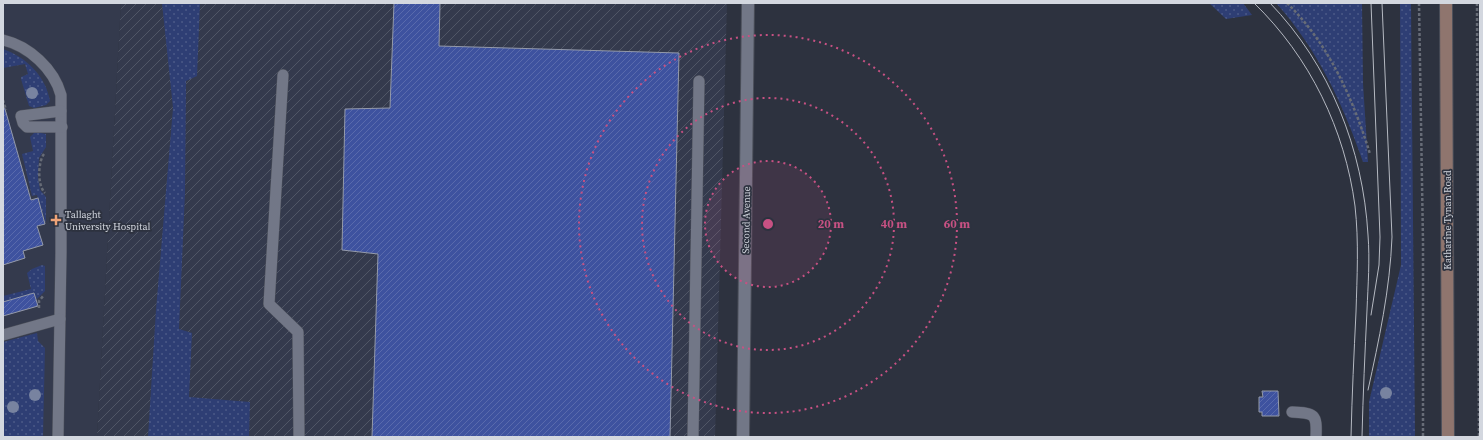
<svg xmlns="http://www.w3.org/2000/svg" width="1483" height="440" font-family="'Source Serif 4',serif">
<style>
.built{fill:#343a4d}
.industrial{fill:url(#industrial-furrows)}
.grass{fill:url(#grass-dots)}
.building{fill:url(#building-hatch);stroke:#949aaa}
.lines{fill:none;stroke-linecap:round;stroke-linejoin:round}
.service-casing{stroke:#4b4f5a;stroke-width:12}
.minor-casing{stroke:#4b4f5a;stroke-width:14}
.secondary-casing{stroke:#4b4f5a;stroke-width:14}
.path{stroke:#676c77;stroke-width:2.5;stroke-dasharray:3 2;stroke-linecap:butt}
.service{stroke:#727787;stroke-width:11}
.minor{stroke:#727787;stroke-width:12}
.secondary{stroke:#8f756e;stroke-width:12}
.tram{stroke:#b5b9c2;stroke-width:1}
.tree{fill:#7883a0}
.ring{fill:none;stroke:#c75183;stroke-width:2;stroke-dasharray:2 4}
.poi-dot{fill:#efa378;stroke:#2d323f;stroke-width:1.5}
.labels{text-anchor:middle;dominant-baseline:central;stroke-width:3.5;stroke-linejoin:round;paint-order:stroke}
.poi-label{font-size:10px;fill:#d3d7df;stroke:#2d323f;text-anchor:start}
.street-label{font-size:10px;fill:#d3d7df;stroke:#2d323f}
.centre{fill:#c75183;stroke:#2d323f;stroke-width:2}
.ring-label{font-size:12px;text-anchor:middle;font-weight:bold;fill:#c75183;stroke:#2d323f;stroke-width:3.5;stroke-linejoin:round;paint-order:stroke}
</style>
<defs>
<pattern id="industrial-furrows" width="10" height="10" patternUnits="userSpaceOnUse"><rect width="10" height="10" fill="#343a4d"/><path d="M-1 1l2-2M0 10L10 0M9 11l2-2" fill="none" stroke="#505666"/></pattern>
<pattern id="grass-dots" width="8" height="8" patternUnits="userSpaceOnUse"><rect width="8" height="8" fill="#2e3e74"/><path d="M2 2h.1M6 6h.1" fill="none" stroke="#4b5987" stroke-width="1.8" stroke-linecap="round"/></pattern>
<pattern id="building-hatch" width="6" height="6" patternUnits="userSpaceOnUse"><rect width="6" height="6" fill="#3e529f"/><path d="M-1 1l2-2M0 6l6-6M5 7l2-2" fill="none" stroke="#596aac"/></pattern>
</defs>
<rect width="100%" height="100%" fill="#2d323f"/>
<polygon class="built" points="3,3 121,3 97,437 3,437"/>
<polygon class="industrial" points="121,3 727,3 715,437 97,437"/>
<g class="grass">
<polygon points="162,3 200,3 197,76 186,81 185,193 179,329 192,333 189,397 250,402 249,437 148,437 156,310 173,108"/>
<polygon points="1209,3 1243,3 1252,15 1226,19"/>
<path d="M1276 3H1362L1363 83 1368 162H1363C1342 102 1318 50 1276 3Z"/>
<polygon points="1400,3 1411,3 1415,437 1369,437 1369,402 1401,265"/>
<path d="M3 49C26 57 46 76 50 101L46 105 34 108 29 106 21 79V77L28 74 25 64 3 68Z"/>
<polygon points="35,132 46,134 46,147 39,158 38,177 40,190 46,197 46,223 37,195 32,196 22,154 33,151 30,137"/>
<polygon points="42,265 45,266 45,291 37,299 34,293 3,302 3,296 31,289 27,273 32,269"/>
<polygon points="37,333 38,341 45,348 43,437 3,437 3,342"/>
</g>
<g class="building">
<polygon points="394,3 440,3 439,46 679,53 670,437 372,437 378,254 342,250 345,109 390,108"/>
<polygon points="3,102 31,200 38,198 45,224 37,226 43,245 23,251 25,258 3,265"/>
<polygon points="34,293 38,306 3,316 3,302"/>
<polygon points="1262,391 1278,391 1279,416 1262,416 1262,412 1259,412 1259,397 1263,397"/>
</g>
<g class="lines">
<defs>
<g id="service">
<path d="M3 40C29 46 54 69 61 95V253L58 437"/>
<polyline points="283,75 269,304 298,332 299,437"/>
<polyline points="61,111 21,116 23,123 27,127 62,127"/>
<polyline points="3,335 60,319"/>
<path d="M1292 412C1315 413 1317 414 1316 437"/>
<polyline points="693,437 699,81"/>
</g>
<polyline id="minor" points="743,437 748,3"/>
<polyline id="secondary" points="1446,3 1448,437"/>
</defs>
<use href="#service" class="service-casing"/>
<use href="#minor" class="minor-casing"/>
<use href="#secondary" class="secondary-casing"/>
<g class="path">
<path d="M1287 3C1329 44 1353 99 1370 154"/>
<polyline points="1419,3 1423,242 1423,437"/>
<polyline points="1477,3 1479,437"/>
<polyline points="3,100 6,110"/>
<path d="M44 154C38 162 37 185 45 193"/>
<polyline points="39,308 39,301 44,295"/>
</g>
<use href="#service" class="service"/>
<use href="#minor" class="minor"/>
<use href="#secondary" class="secondary"/>
<g class="tram">
<path d="M1254 3C1310 57 1345 130 1355 206 1359 242 1357 277 1356 312 1354 354 1352 395 1351 437"/>
<path d="M1270 3C1330 65 1363 149 1368 235 1370 260 1368 285 1367 310 1365 352 1363 395 1362 437"/>
<polyline points="1371,3 1380,237 1379,265 1371,315"/>
<path d="M1368 390C1379 340 1390 289 1392 237L1382 3"/>
</g>
</g>
<g class="tree">
<circle cx="32" cy="93" r="6"/>
<circle cx="1386" cy="393" r="6"/>
<circle cx="35" cy="395" r="6"/>
<circle cx="13" cy="407" r="6"/>
</g>
<circle cx="768" cy="224" r="63" fill="#c75183" fill-opacity=".12"/>
<g class="ring">
<circle cx="768" cy="224" r="63"/>
<circle cx="768" cy="224" r="126"/>
<circle cx="768" cy="224" r="189"/>
</g>
<path class="poi-dot" d="M54 214h4v4h4v4h-4v4h-4v-4h-4v-4h4z"/>
<g class="labels">
<g class="poi-label">
<text x="65" y="214">Tallaght<tspan x="65" dy="12">University Hospital</tspan></text>
</g>
<g class="street-label">
<text transform="translate(746 220) rotate(-89)">Second Avenue</text>
<text transform="translate(1447 220) rotate(-90)">Katharine Tynan Road</text>
</g>
</g>
<circle cx="768" cy="224" r="6" class="centre"/>
<g class="ring-label">
<text x="831" y="228">20 m</text>
<text x="894" y="228">40 m</text>
<text x="957" y="228">60 m</text>
</g>
<rect width="1483" height="440" fill="none" stroke="#d3d7df" stroke-width="8"/>
</svg>
